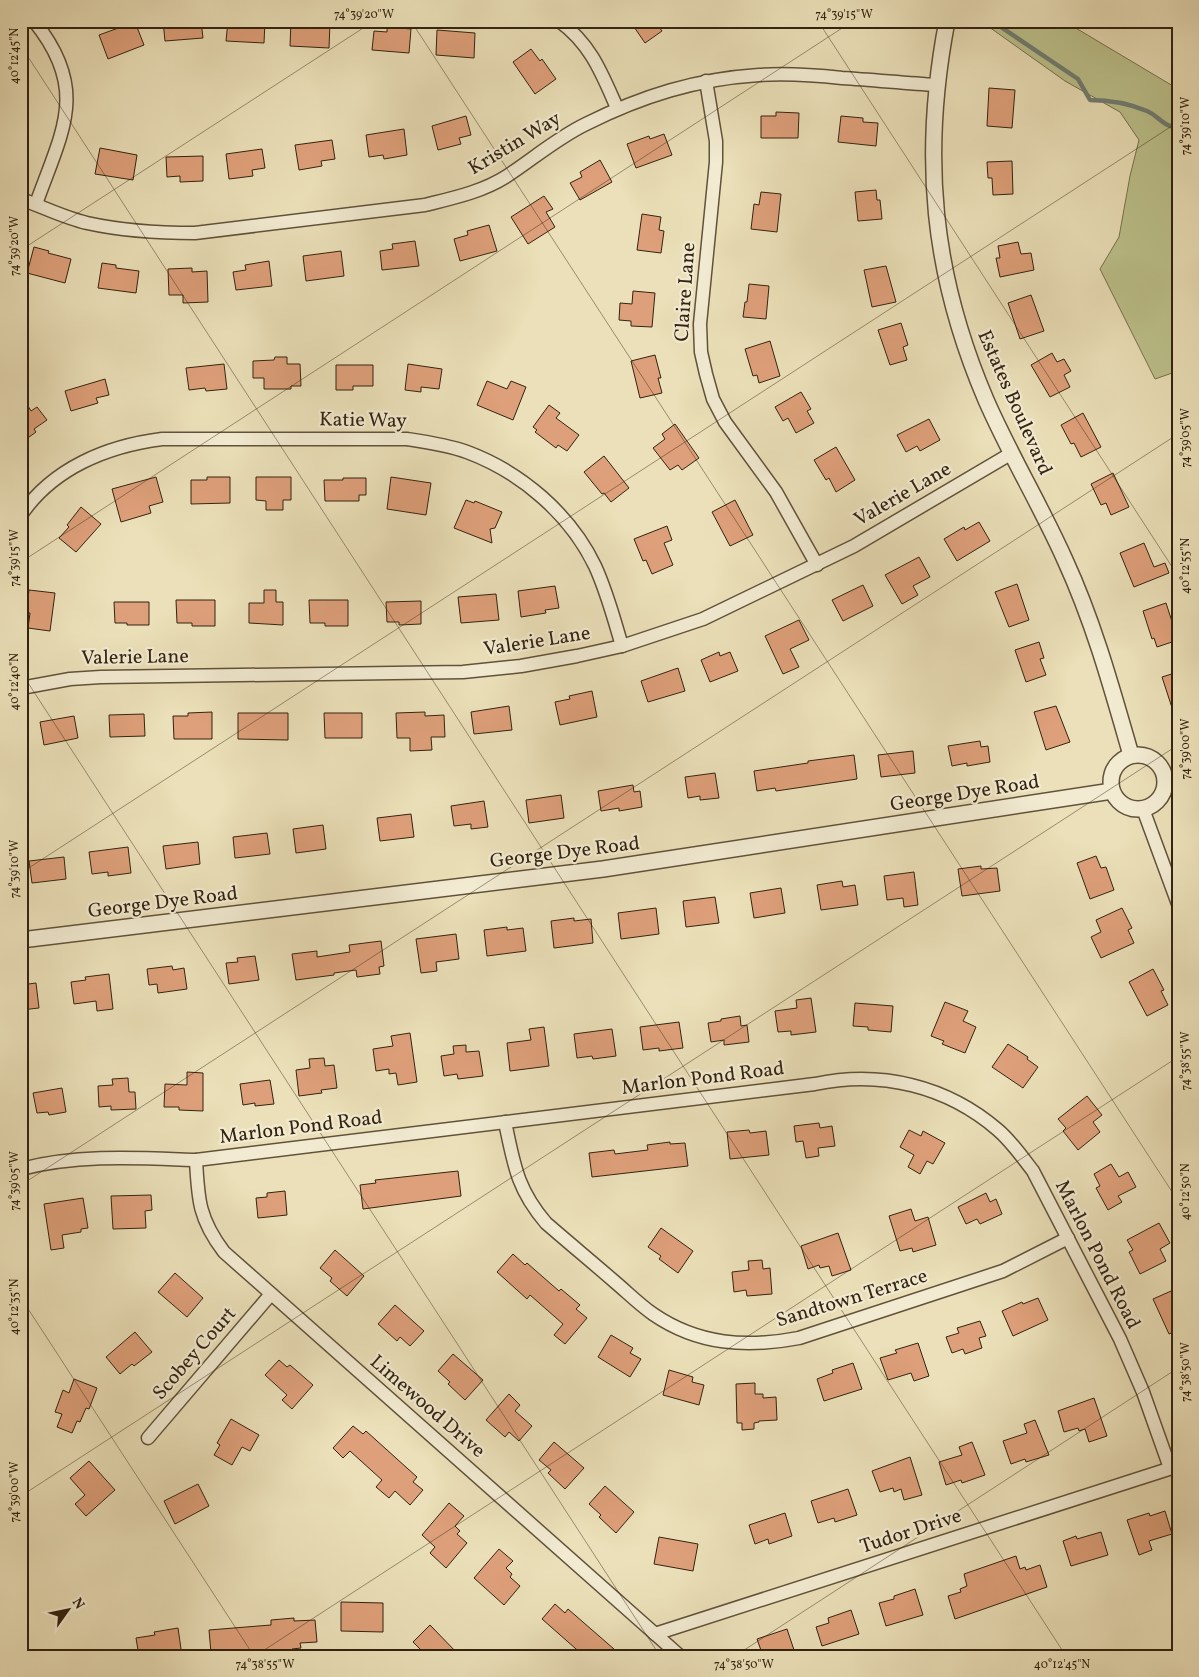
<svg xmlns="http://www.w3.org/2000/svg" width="1199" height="1677" font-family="Vollkorn,serif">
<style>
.green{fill:#bcc18c;stroke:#78724e}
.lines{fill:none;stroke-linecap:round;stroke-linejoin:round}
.stream{stroke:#717e74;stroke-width:4.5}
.building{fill:#dea07a;stroke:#332310}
.minor-casing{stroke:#61523a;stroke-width:15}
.tertiary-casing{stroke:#61523a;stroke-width:18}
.minor{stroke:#f2ebd2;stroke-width:12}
.tertiary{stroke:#f2ebd2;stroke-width:15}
.ticks{fill:none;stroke:#332310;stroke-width:1;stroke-opacity:0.45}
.labels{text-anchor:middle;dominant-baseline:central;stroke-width:4.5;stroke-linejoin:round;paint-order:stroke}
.street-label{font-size:20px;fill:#332310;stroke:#f2ebd2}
.neatline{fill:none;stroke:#332310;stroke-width:2}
.ticks-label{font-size:12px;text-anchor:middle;fill:#332310}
</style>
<rect width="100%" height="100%" fill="#ebe0b9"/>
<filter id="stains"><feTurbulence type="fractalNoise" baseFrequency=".004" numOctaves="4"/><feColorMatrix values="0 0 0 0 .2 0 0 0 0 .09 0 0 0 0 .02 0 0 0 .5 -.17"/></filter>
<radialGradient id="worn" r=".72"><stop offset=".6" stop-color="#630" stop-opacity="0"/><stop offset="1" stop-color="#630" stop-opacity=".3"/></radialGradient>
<polygon class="green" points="983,21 1064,21 1178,89 1178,371 1155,379 1100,269 1119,237 1130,176 1139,140 1120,112 1065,81 982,22"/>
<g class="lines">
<path class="stream" d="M992 21 1078 79 1090 100C1109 100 1130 104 1147 111 1161 117 1160 125 1178 128"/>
</g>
<g class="building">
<polygon points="163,21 201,21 203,38 165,41"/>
<polygon points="228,21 265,21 264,43 226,41"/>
<polygon points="291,21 330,23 329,48 290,46"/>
<polygon points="630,21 655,21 662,31 645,43"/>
<polygon points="135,22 144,45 108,59 99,35"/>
<polygon points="387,27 411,29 409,53 372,50 374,31 387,32"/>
<polygon points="437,30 475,33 474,58 436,55"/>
<polygon points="531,49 540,61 542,59 556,79 535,94 513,62"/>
<polygon points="989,88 1015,90 1012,128 987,126"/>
<polygon points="776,112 799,113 798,138 761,138 761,116 776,116"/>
<polygon points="466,116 471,135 459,138 461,144 438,150 432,126"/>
<polygon points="841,116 863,118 863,122 878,123 876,146 838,142"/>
<polygon points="404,129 407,155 384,159 383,155 369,157 366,135"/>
<polygon points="664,134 672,155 636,168 627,144 649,136 650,139"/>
<polygon points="332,140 335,159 321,161 322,166 299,170 295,145"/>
<polygon points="100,148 137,155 133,180 95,174"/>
<polygon points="262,149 265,168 252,170 253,176 229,179 226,154"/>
<polygon points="203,156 203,181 180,182 180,176 167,177 166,157"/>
<polygon points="600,160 612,182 580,200 570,183 582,177 580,172"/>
<polygon points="1012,161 1013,194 993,195 992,178 988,178 987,162"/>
<polygon points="876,190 877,200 880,200 882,219 858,221 855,192"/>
<polygon points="761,192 781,194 777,232 751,229 754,204 759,205"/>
<polygon points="544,196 553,209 546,212 555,227 528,244 511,217"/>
<polygon points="642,214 661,217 659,230 664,231 661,253 637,250"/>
<polygon points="489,225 497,251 460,261 454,239 468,235 467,231"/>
<polygon points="415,241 419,266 382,270 380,251 393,249 392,244"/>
<polygon points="1018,242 1021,254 1031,253 1034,270 1000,277 996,258 1000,258 998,246"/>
<polygon points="34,247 49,251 48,253 71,259 65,283 27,273"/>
<polygon points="341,251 344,276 306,281 303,256"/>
<polygon points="269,261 272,286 236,290 233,272 246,270 245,265"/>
<polygon points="102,263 116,265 116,268 139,271 136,293 98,288"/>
<polygon points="886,266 896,302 872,307 864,270"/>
<polygon points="192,268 192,272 207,271 208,302 183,303 183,295 169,295 168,269"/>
<polygon points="749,284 769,286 766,319 743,317 745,302 747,302"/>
<polygon points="633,291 655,293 652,327 631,326 631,321 619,320 620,303 632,304"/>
<polygon points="1031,295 1044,331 1020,339 1008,303"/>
<polygon points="901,323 908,345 903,347 907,360 890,365 878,330"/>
<polygon points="770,341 780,376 759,383 757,375 753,376 745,349"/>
<polygon points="1052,353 1057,362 1064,359 1071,371 1064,375 1070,387 1050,397 1031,365"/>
<polygon points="655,355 661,378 658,378 662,393 640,398 631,361"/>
<polygon points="275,357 287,357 287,364 300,364 301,386 291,386 291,389 264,389 264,378 253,378 253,361 274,360"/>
<polygon points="224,364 227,389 206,391 205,388 189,390 186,368"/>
<polygon points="408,364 442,369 439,389 421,387 421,392 405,390"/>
<polygon points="336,365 373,365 373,386 353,386 353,390 336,390"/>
<polygon points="105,379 109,395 96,398 98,403 71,411 65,391"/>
<polygon points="487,381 507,389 511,381 526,387 513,420 477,405"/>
<polygon points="801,392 811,409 807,411 814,423 796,433 788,418 783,421 775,407"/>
<polygon points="549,405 560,413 556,418 579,435 567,451 558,445 556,448 535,432 537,430 533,427"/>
<polygon points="28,406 31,411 37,407 47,420 34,429 36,432 21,443 21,412"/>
<polygon points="1083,413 1101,447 1081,457 1074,443 1071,444 1061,425"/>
<polygon points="929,419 940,440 920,451 917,446 906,452 897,435"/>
<polygon points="675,424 699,458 682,470 678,465 670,470 653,448 665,439 662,434"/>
<polygon points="836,447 855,480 836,492 829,478 826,480 814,460"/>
<polygon points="604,456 629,488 611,502 604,493 602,494 584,472"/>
<polygon points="1113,473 1129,507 1111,515 1106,503 1101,505 1091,484"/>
<polygon points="156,477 163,502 149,506 151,513 121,522 112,489"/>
<polygon points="207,477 230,477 230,503 191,504 191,480 207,480"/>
<polygon points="256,477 291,477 291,500 283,500 283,510 266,510 266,501 256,500"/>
<polygon points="391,477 431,483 426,515 387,509"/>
<polygon points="343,478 366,478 366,495 359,495 359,501 325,501 324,480 343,480"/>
<polygon points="466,500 474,503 475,501 502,512 495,528 490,529 492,543 454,528"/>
<polygon points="735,500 753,535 730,546 712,512"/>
<polygon points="81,507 101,524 76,552 59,538 69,527 67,525"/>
<polygon points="979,522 990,541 957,561 944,539 964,527 965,530"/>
<polygon points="667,526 672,540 664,543 673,565 652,574 646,560 643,561 634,539"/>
<polygon points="1144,543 1154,567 1165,563 1169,573 1134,587 1120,553"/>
<polygon points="919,557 930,577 913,586 918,595 902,604 885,575"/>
<polygon points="1017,584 1029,620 1009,627 995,592"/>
<polygon points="863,585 873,606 843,621 832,600"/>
<polygon points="555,586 559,608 545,610 546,613 521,617 518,591"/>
<polygon points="29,590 55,593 50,631 28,628 30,613 26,613"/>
<polygon points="264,590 276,590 276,602 283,602 283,625 249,623 249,603 264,603"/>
<polygon points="496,594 499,620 461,623 458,597"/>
<polygon points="176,600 215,600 215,626 192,626 192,623 177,623"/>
<polygon points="309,600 348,600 348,626 325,626 325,623 310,623"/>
<polygon points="421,601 421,624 399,625 399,622 387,622 386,602"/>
<polygon points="114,602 149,602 149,625 127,625 127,623 115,623"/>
<polygon points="1166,603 1178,640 1157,647 1154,638 1152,639 1143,611"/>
<polygon points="799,620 809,640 790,649 799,667 783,674 765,636"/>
<polygon points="1039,642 1044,658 1040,659 1046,675 1026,682 1015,650"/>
<polygon points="719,652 720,656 730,652 738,671 710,682 701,660"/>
<polygon points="678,668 685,691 648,702 641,681"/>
<polygon points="1178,672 1178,717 1175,717 1162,677"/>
<polygon points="592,691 597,717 560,725 555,702 570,699 569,696"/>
<polygon points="509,706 512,730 474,734 471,712"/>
<polygon points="1056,706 1070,742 1046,750 1034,712"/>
<polygon points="212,712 212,739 174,739 173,716 188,716 188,713"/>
<polygon points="425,712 425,716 444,715 445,737 431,737 432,750 410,751 410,738 397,738 396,713"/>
<polygon points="238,713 288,713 288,740 238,739"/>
<polygon points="324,713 362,713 362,738 325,738"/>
<polygon points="144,714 145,736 110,737 109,715"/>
<polygon points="74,716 78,738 44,745 40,722"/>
<polygon points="980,741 981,747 988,746 990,762 967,766 967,763 952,766 948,746"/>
<polygon points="913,751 915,773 881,777 878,755"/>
<polygon points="854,755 857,779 776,791 775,788 757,791 754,771 808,763 808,761"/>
<polygon points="715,773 719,798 700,800 700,796 688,798 685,777"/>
<polygon points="633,785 634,792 640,791 642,807 619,811 619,808 601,811 598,791"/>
<polygon points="561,795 564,818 529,823 526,800"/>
<polygon points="484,801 488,827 471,829 471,824 454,826 451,806"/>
<polygon points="411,814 414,837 380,841 377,818"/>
<polygon points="323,825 326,849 296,853 293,829"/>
<polygon points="267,833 270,854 235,858 233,837"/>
<polygon points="198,842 200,864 166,869 163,846"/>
<polygon points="128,847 131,873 108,876 108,872 92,874 89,852"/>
<polygon points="1096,856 1101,868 1106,867 1114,890 1090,899 1077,863"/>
<polygon points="64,857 66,879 32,883 29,861"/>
<polygon points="981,866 981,869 997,868 1000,891 962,896 958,869"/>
<polygon points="914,872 918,905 904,907 903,898 887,900 884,876"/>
<polygon points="842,881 843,887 855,885 858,905 821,910 817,885"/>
<polygon points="781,888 785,913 754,918 750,893"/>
<polygon points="715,897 719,923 686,927 683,901"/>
<polygon points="656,908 659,934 621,939 618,913"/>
<polygon points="1122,908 1132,928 1128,930 1134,943 1101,958 1091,937 1101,932 1096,920"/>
<polygon points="574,918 574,921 591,919 593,943 554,948 551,921"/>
<polygon points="507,927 507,930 523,928 526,951 487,956 484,930"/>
<polygon points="456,934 459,959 436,962 437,971 421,973 416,939"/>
<polygon points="381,941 384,966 379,967 380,974 357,977 356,970 334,973 334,975 296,980 292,954 317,951 317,957 350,952 349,945"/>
<polygon points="255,956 259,980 229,984 226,963 238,962 237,958"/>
<polygon points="172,966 173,970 184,968 187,989 158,993 157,984 149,985 147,969"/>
<polygon points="1153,969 1164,990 1161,991 1168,1005 1147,1016 1129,982"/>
<polygon points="109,974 113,1009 97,1011 96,1001 74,1004 71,982 86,980 85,977"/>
<polygon points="36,983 39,1008 21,1010 21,985"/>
<polygon points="811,998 816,1032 791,1035 791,1031 778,1032 775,1011 797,1008 796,1000"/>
<polygon points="945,1002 968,1011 963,1021 976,1027 965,1053 942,1044 944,1041 931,1036"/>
<polygon points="855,1003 893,1006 891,1032 868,1030 868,1027 853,1026"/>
<polygon points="740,1016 741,1026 747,1025 749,1042 724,1045 724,1040 711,1042 708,1023 721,1021 721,1019"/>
<polygon points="679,1022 683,1048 659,1051 659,1048 643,1050 640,1027"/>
<polygon points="544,1027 549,1066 510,1071 507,1043 531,1040 529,1029"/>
<polygon points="612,1029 616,1056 593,1059 592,1056 577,1058 574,1034"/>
<polygon points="410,1033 417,1082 398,1085 396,1073 389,1074 389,1069 376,1071 373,1049 393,1046 391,1036"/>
<polygon points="1008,1044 1028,1057 1027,1059 1038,1067 1023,1088 992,1067"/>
<polygon points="466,1045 466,1052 479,1051 483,1076 458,1079 457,1074 444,1076 441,1056 454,1054 453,1046"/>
<polygon points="324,1058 325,1066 334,1065 337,1088 321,1090 322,1093 299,1096 296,1070 310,1068 309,1059"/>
<polygon points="187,1072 203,1073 203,1111 179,1110 179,1107 164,1107 165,1084 187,1085"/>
<polygon points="128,1078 129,1092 135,1092 136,1109 111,1110 111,1106 99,1107 98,1086 113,1085 112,1079"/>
<polygon points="270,1080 274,1104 255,1106 255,1103 243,1105 240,1084"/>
<polygon points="62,1088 66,1112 49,1115 48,1112 37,1113 33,1093"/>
<polygon points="1087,1096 1102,1115 1093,1122 1100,1132 1078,1150 1063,1131 1066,1128 1058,1119"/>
<polygon points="819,1123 820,1128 832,1126 835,1146 818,1148 819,1156 806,1158 803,1141 796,1142 794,1126"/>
<polygon points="749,1130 750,1133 766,1131 769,1155 730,1159 727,1132"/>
<polygon points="909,1130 921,1136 923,1131 945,1143 933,1164 927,1161 920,1174 908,1167 914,1155 900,1147"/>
<polygon points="670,1142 670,1144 685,1143 688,1166 592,1177 589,1153 614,1150 615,1154 648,1150 647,1145"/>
<polygon points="1111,1164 1119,1177 1128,1172 1136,1187 1118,1196 1122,1202 1108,1210 1096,1188 1100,1186 1094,1174"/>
<polygon points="458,1171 461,1196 363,1209 360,1185 376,1183 375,1180"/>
<polygon points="285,1191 287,1215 258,1218 256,1198 267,1197 267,1193"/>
<polygon points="986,1193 990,1202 996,1199 1002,1214 980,1224 977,1219 966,1224 958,1207"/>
<polygon points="151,1195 152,1210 145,1211 146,1228 113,1229 111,1196"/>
<polygon points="83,1198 88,1228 81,1229 81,1232 62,1235 64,1248 51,1250 44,1204"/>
<polygon points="911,1209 915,1221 928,1217 936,1245 913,1252 912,1248 900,1251 889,1216"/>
<polygon points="1159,1223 1170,1243 1160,1249 1166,1261 1140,1274 1129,1252 1133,1250 1127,1240"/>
<polygon points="661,1228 693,1251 678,1273 659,1259 661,1256 648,1247"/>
<polygon points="838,1233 851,1270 832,1276 829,1266 820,1268 819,1265 808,1269 801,1246"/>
<polygon points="335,1250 364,1276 347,1296 330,1281 332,1278 320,1268"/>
<polygon points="513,1254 525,1265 527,1263 559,1291 561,1289 580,1305 576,1309 587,1318 565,1344 554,1335 563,1324 530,1295 527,1299 497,1272"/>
<polygon points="762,1260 763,1269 770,1268 772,1294 747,1296 746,1290 734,1292 732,1272 749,1270 748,1261"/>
<polygon points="175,1273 203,1298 187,1317 158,1292"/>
<polygon points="1178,1288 1178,1330 1169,1334 1153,1299"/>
<polygon points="1038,1298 1048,1320 1013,1336 1002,1311 1022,1302 1023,1304"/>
<polygon points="395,1305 424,1331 410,1346 400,1337 397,1341 378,1324"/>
<polygon points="980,1321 986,1336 979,1338 982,1348 965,1354 963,1349 952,1353 946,1337 959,1333 957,1328"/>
<polygon points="135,1332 152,1352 134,1366 132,1364 120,1374 106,1357"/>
<polygon points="611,1335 633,1348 630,1353 641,1359 630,1377 598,1357"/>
<polygon points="918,1343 929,1376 914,1381 911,1373 888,1380 880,1358 897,1353 895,1350"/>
<polygon points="453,1354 483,1380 465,1400 448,1384 450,1382 438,1371"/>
<polygon points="279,1360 287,1367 290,1365 313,1385 292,1409 282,1400 287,1395 265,1375"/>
<polygon points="853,1363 862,1389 824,1401 817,1379 833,1373 832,1370"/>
<polygon points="669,1370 693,1377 692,1382 704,1385 699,1405 663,1395"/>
<polygon points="74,1379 97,1388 89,1409 86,1408 80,1422 77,1421 72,1433 57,1427 62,1414 55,1412 63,1390 69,1393"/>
<polygon points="755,1383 755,1394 763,1394 763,1398 776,1397 777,1420 759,1421 759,1422 754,1423 754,1429 742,1430 742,1423 737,1423 736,1384"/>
<polygon points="509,1394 520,1405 515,1411 532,1426 519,1441 509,1432 505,1437 486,1420"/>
<polygon points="1094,1398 1107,1436 1089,1442 1085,1429 1079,1431 1078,1428 1064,1432 1058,1411"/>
<polygon points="231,1419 259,1435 250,1451 242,1447 232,1465 214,1455 220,1445 217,1443"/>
<polygon points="1035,1420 1049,1455 1026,1462 1025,1459 1011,1464 1003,1441 1027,1433 1024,1424"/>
<polygon points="353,1426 363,1434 366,1431 417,1477 413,1482 423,1490 410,1505 395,1491 389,1498 376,1487 382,1480 350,1451 343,1458 333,1448"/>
<polygon points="554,1442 584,1468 565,1489 548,1473 551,1470 539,1460"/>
<polygon points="972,1442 985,1475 962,1483 961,1480 946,1485 939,1462 962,1455 959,1447"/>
<polygon points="910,1457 922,1495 904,1500 901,1489 894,1492 893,1488 880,1492 872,1471"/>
<polygon points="89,1461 115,1490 86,1516 75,1504 85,1495 70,1478"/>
<polygon points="198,1484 209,1506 175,1524 164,1501"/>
<polygon points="605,1486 634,1512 616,1533 599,1517 601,1515 589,1504"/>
<polygon points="848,1489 857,1515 835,1522 834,1518 818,1523 811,1501"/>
<polygon points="449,1503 464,1516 455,1526 460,1531 457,1534 467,1543 446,1568 430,1553 435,1547 422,1535"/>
<polygon points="1165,1511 1172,1534 1149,1541 1152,1550 1139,1555 1127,1520 1149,1513 1150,1516"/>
<polygon points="785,1513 792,1536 769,1544 768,1539 755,1544 749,1525"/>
<polygon points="1101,1532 1108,1555 1071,1566 1063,1541 1076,1536 1077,1539"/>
<polygon points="659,1537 698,1544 693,1571 654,1564"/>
<polygon points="499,1549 513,1561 506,1568 512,1574 510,1577 520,1586 504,1605 474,1578"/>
<polygon points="1016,1556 1020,1569 1025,1567 1026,1570 1040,1565 1047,1587 955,1619 948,1596 961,1592 960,1589 967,1586 964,1574"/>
<polygon points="915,1589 923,1615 886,1626 879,1603 894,1599 894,1596"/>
<polygon points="341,1602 383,1603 383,1632 341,1631"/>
<polygon points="555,1604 565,1613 568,1609 622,1656 584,1656 542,1619"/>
<polygon points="851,1610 859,1634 822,1646 816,1627 829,1623 828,1618"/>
<polygon points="294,1618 294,1621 315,1620 317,1642 300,1643 301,1648 292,1649 292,1656 226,1656 226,1652 211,1653 209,1630 271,1625 271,1620"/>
<polygon points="430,1625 460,1656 427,1656 413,1642"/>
<polygon points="178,1628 182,1656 139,1656 136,1638 155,1635 154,1632"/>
<polygon points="787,1629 796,1656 763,1656 757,1639"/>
</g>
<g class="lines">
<defs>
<g id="minor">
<path d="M34 21C90 90 62 131 36 204"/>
<path d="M559 21C591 44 602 74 617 108"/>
<polyline points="706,81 716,141 716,162 700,324 701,352 706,374 713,399 725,422 776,492 817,565"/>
<path d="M21 199C43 207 65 218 87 223 123 231 158 233 195 233L425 205C453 198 482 192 507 176 533 159 557 138 586 124 642 96 696 79 759 75 787 73 814 75 842 78 873 80 905 83 936 85"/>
<path d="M21 515C53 468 107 446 162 439H407C427 442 448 445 467 452 521 472 570 514 595 566 607 592 614 619 622 646"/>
<polyline points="21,688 70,679 101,677 463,672 521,666 577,656 622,646 703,619 854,546 1012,453"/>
<polyline points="1143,809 1178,904"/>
<path d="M505 1122C514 1165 517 1189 546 1223 569 1243 592 1262 615 1282 628 1293 640 1305 653 1314 698 1345 747 1348 799 1338L1003 1271 1068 1238"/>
<path d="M196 1160C198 1200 199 1219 224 1252L680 1656"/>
<path d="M21 1169C79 1154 138 1158 196 1160L815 1084C881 1070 947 1086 998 1130 1012 1142 1022 1157 1033 1171L1120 1339 1143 1392 1170 1468"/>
<polyline points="148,1438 271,1294"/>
<polyline points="655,1634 1178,1466"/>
</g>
<g id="tertiary">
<path d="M947 21C921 156 932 274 986 400 1010 455 1041 506 1065 560 1094 623 1112 689 1131 755"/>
<circle cx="1138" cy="782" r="27"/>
<polyline points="21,940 603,869 1112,791"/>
</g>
</defs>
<use href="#minor" class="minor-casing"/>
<use href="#tertiary" class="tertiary-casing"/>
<use href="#minor" class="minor"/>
<use href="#tertiary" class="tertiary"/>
</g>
<path class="ticks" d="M411 21 1178 1201M818 21 1178 576M21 46 1066 1656M21 250 374 21M21 562 853 21M21 672 660 1656M21 873 1178 122M21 1185 1178 434M21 1298 254 1656M21 1496 1178 745M255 1656 1178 1057M735 1656 1178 1368"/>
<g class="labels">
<g class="street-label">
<text transform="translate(515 144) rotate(-31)">Kristin Way</text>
<text transform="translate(686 292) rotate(-86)">Claire Lane</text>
<text transform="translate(1014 403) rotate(66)">Estates Boulevard</text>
<text transform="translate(363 421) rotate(1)">Katie Way</text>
<text transform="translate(903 495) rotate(-30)">Valerie Lane</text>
<text transform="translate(537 642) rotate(-9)">Valerie Lane</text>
<text transform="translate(135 658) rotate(-1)">Valerie Lane</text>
<text transform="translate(965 794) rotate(-9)">George Dye Road</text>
<text transform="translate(565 853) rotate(-7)">George Dye Road</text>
<text transform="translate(163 903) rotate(-7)">George Dye Road</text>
<text transform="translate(703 1079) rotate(-7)">Marlon Pond Road</text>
<text transform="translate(301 1128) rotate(-7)">Marlon Pond Road</text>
<text transform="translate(1097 1255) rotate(63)">Marlon Pond Road</text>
<text transform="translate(852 1299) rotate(-17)">Sandtown Terrace</text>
<text transform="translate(195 1354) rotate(-49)">Scobey Court</text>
<text transform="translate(427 1407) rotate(41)">Limewood Drive</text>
<text transform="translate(911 1532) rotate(-18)">Tudor Drive</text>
</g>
</g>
<rect width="1199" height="1677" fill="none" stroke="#ebe0b9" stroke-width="55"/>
<g transform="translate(68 1610) rotate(57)" stroke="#f2ebd2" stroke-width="4" paint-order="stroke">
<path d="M0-4L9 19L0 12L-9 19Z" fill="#332310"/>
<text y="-8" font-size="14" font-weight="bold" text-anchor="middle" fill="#332310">N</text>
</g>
<rect x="28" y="28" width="1144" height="1622" class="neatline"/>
<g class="ticks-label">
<text x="364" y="18">74°39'20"W</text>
<text x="844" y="18">74°39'15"W</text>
<text transform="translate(14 56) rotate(-90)" y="4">40°12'45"N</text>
<text transform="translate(1185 126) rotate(-90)" y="4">74°39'10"W</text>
<text transform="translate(14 246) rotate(-90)" y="4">74°39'20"W</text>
<text transform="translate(1185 438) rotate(-90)" y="4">74°39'05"W</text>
<text transform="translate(14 558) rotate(-90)" y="4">74°39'15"W</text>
<text transform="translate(1185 566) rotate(-90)" y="4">40°12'55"N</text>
<text transform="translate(14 682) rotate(-90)" y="4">40°12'40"N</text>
<text transform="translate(1185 749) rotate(-90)" y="4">74°39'00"W</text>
<text transform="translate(14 869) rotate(-90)" y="4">74°39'10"W</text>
<text transform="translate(1185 1061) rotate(-90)" y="4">74°38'55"W</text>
<text transform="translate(14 1181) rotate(-90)" y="4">74°39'05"W</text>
<text transform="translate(1185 1192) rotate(-90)" y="4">40°12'50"N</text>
<text transform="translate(14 1307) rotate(-90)" y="4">40°12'35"N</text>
<text transform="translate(1185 1372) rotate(-90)" y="4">74°38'50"W</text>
<text transform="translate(14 1492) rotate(-90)" y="4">74°39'00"W</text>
<text x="265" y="1668">74°38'55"W</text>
<text x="744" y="1668">74°38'50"W</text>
<text x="1062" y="1668">40°12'45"N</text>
</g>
<rect width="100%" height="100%" filter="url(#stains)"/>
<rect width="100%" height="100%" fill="url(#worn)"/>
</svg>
